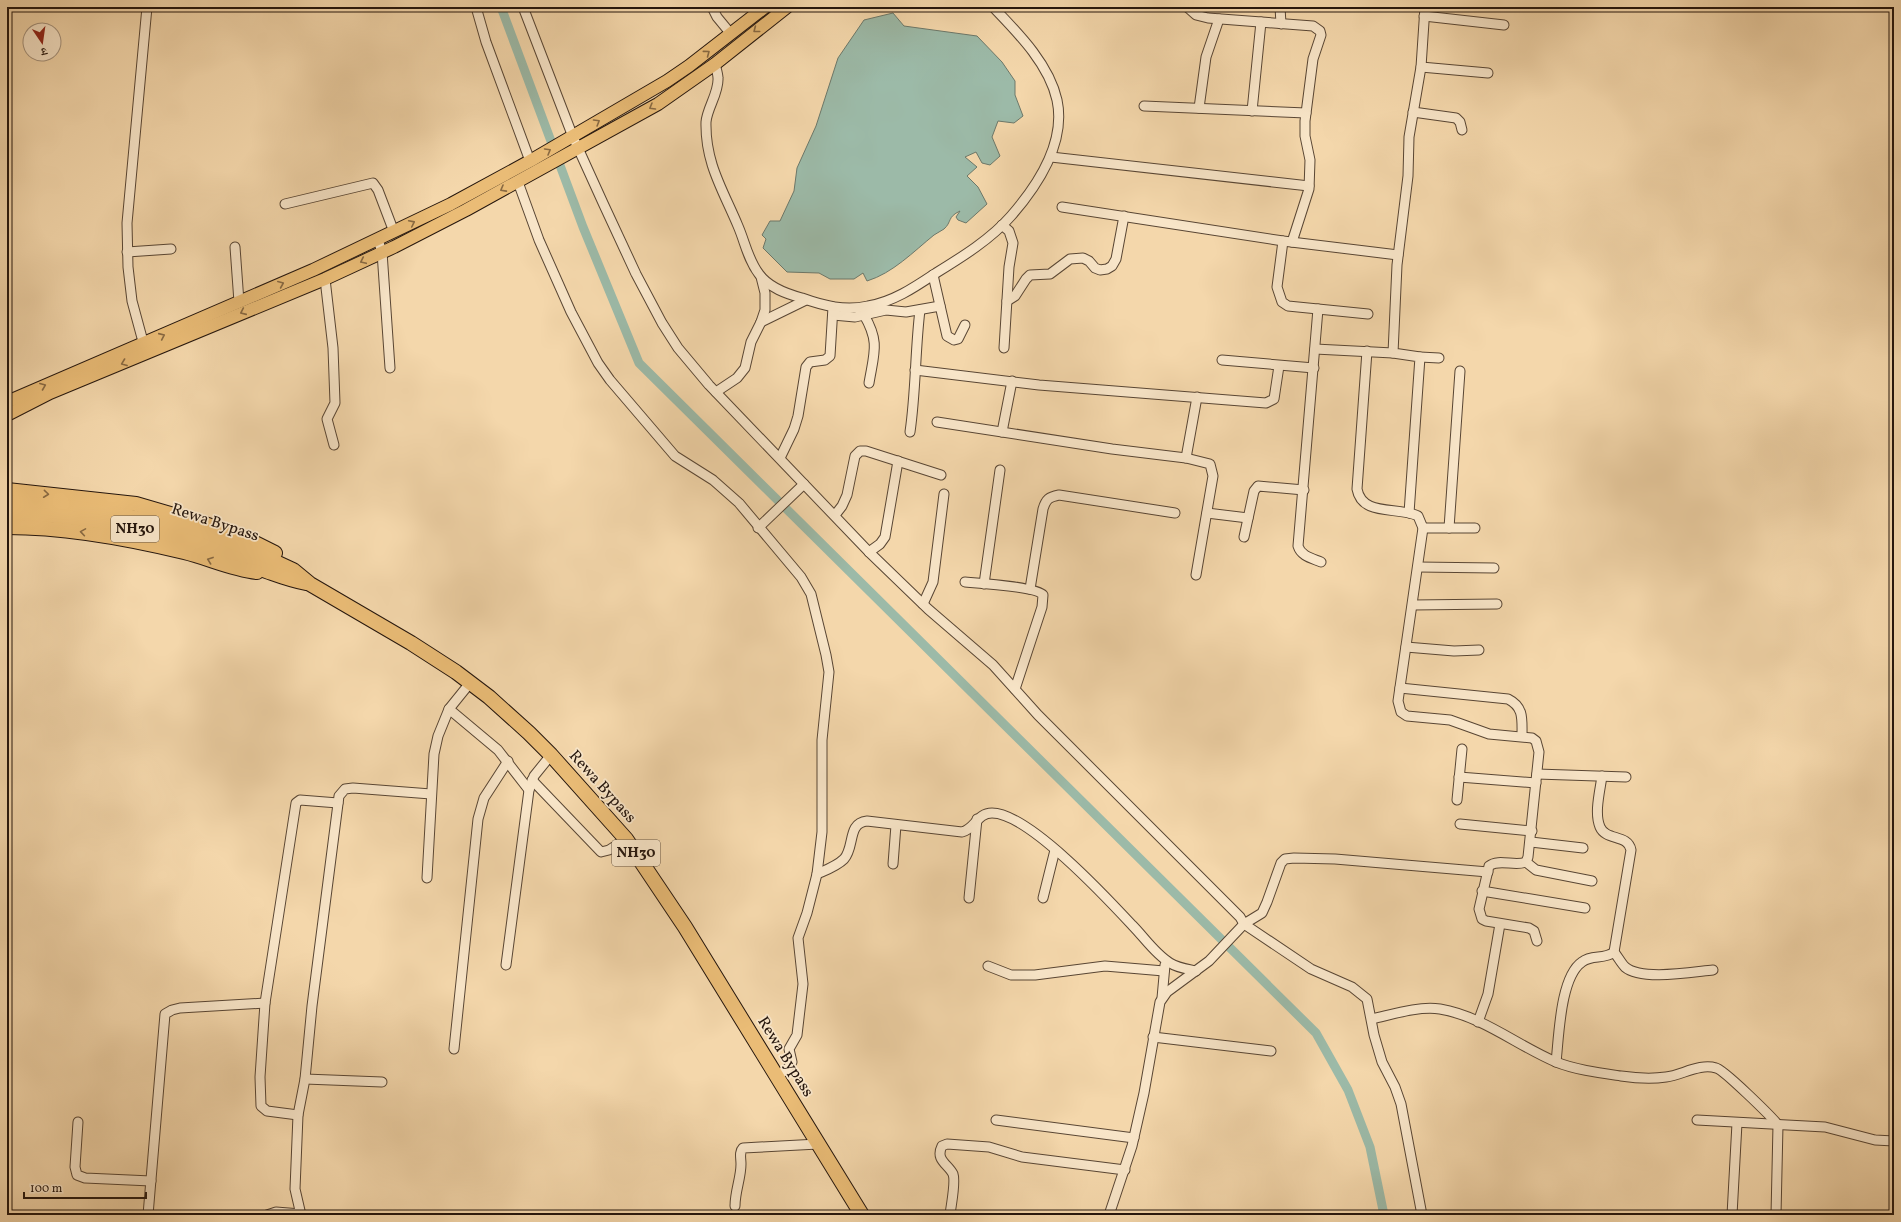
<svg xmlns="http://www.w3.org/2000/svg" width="1901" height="1222" font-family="Vollkorn,'Noto Serif Devanagari',serif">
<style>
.water{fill:#9cbaa8;stroke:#6c786a}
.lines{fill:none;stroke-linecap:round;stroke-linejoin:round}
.canal{stroke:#9cbaa8;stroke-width:9}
.minor-casing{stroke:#594634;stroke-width:11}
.major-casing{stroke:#25160d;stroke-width:14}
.highway-casing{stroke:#25160d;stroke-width:16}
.minor{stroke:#f8e5c8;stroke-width:9}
.major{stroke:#eabc76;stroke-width:12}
.highway{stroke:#eabc76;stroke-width:14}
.oneway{stroke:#886942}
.labels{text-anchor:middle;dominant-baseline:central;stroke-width:3.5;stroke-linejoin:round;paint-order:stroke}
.shield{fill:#f8e5c8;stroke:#645445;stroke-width:1}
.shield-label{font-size:15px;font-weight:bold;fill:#25160d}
.street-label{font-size:16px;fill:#25160d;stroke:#f8e5c8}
</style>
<rect width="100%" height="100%" fill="#f4d7ab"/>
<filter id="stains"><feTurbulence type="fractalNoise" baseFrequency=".005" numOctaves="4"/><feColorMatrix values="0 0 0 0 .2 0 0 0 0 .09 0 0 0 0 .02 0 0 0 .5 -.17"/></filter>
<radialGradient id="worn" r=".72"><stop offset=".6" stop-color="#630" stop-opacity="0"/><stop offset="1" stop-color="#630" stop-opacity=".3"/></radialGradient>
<path class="water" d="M893 13 904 26 977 36 1002 62 1015 81V95L1023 116 1014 123 998 121 992 137 1000 156 990 165 982 163 976 152 965 157 977 167 967 176 978 187 987 204 966 223 958 220 956 217 960 211C947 217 952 222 944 229 941 231 937 233 934 235 913 252 893 273 867 281L863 273 854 279H830L819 273 787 272 763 248 766 239 762 235 770 221H780L794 191 797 168 816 126 838 58 864 20Z"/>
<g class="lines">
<polyline class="canal" points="501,7 583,227 639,363 1316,1033 1348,1090 1370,1147 1384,1215"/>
<defs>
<g id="minor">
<polyline points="476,7 486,42 530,161"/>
<polyline points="523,7 573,137 603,203 636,274 662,323 678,348 709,385 869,552 928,609 993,665 1038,715 1240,917 1244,924 1311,969 1352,987 1367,999 1374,1035 1382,1062 1395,1087 1401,1104 1422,1215"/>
<polyline points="712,7 717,17 731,34"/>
<polyline points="1187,7 1196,15 1208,18 1313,26 1320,31 1321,35 1313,59 1305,121 1305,136 1310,160 1309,189 1292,242"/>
<polyline points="1280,7 1281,24"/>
<polyline points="1424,16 1504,25"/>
<path d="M715 64C716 68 718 74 718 78 719 93 707 108 706 122 705 163 723 190 738 226 745 242 748 260 759 274 769 288 787 294 802 298 824 306 845 311 868 306 893 302 915 287 936 273 962 257 991 239 1011 216 1038 185 1066 142 1057 100 1049 64 1018 33 993 7"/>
<polyline points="1421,67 1488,73"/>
<polyline points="1144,106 1306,113"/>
<polyline points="1199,108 1206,57 1219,19"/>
<polyline points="1252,111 1261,22"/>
<polyline points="1413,112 1456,118 1460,122 1462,130"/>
<polyline points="1051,157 1309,186"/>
<polyline points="518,182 539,240 571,312 598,363 610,380 675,456 713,480 739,503 801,577 811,594 826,655 829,672 822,740 822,832 817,874 807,913 798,938 803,984 797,1035 789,1049 792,1062 789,1067 778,1076"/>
<polyline points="285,204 373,183 378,190 394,232"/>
<polyline points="1062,207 1283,241 1398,255"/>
<polyline points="1002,225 1009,231 1013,243 1009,267 1004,348"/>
<polyline points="378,240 382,252 390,368"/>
<polyline points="1283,241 1277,287 1282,302 1288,306 1368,314"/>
<polyline points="235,247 239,302"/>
<polyline points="127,252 171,249"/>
<polyline points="933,275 947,336 954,340 958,339 965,325"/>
<polyline points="325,279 333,348 335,403 327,419 334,445"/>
<polyline points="1007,301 1015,296 1026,279 1030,275 1050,274 1070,259 1083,258 1089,261 1095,268 1100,270 1107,269 1112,266 1116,259 1124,216"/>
<path d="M1318 309 1298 546C1301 556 1311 558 1321 562"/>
<polyline points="833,315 855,317 886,310 906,312 940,306"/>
<path d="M864 315C880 342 874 353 869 383"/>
<polyline points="761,322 806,300"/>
<polyline points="145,349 132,301 128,267 127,223 147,7"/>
<polyline points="1315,349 1393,353"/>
<path d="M1367 351 1357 489C1362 517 1398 506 1418 516L1423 528 1398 701 1401 712 1407 716 1450 720 1489 734 1532 738 1536 741 1539 752 1528 857 1526 862C1515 867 1499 858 1489 866L1479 909 1482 919 1486 921 1529 928 1534 931 1537 941"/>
<polyline points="1420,357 1439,358"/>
<polyline points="1222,360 1314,368"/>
<polyline points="915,370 1039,385 1266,403 1274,399 1279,366"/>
<polyline points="716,392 737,378 745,368 751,342 761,322 765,310 765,293 761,277"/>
<polyline points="937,422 1112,449 1186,458 1210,464 1213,476 1196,575"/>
<path d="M910 432C916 391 915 351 920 310"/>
<polyline points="1002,432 1012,381"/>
<polyline points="780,458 794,429 798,416 806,367 810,362 825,360 830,356 833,307"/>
<polyline points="1186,458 1197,397"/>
<polyline points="1207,513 1248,518"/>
<polyline points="1409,513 1420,357 1393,353 1397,265 1408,176 1409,137 1421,67 1425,7"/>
<polyline points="835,515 842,506 847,495 855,456 860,451 866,451 941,475"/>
<polyline points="758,528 804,484"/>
<polyline points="1423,528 1475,528"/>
<polyline points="1449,528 1460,371"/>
<polyline points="1244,537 1254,491 1258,486 1304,490"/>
<polyline points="869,552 880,544 885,537 898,461"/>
<polyline points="1418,567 1494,568"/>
<path d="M965 582C978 583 1037 587 1043 595L1042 607 1015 689"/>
<polyline points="984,584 1000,470"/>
<path d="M1030 589 1043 509C1046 499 1049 497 1059 495L1175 513"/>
<polyline points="923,604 933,582 944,494"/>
<polyline points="1413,605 1497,604"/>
<polyline points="1406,647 1454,651 1479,650"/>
<path d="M1400 688 1508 699C1524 707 1522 719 1522 736"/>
<polyline points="449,709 498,750 529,790"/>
<polyline points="1537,774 1626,777"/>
<polyline points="1459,777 1536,783"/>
<polyline points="532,780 601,852 609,850 626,839"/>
<polyline points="1457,800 1462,749"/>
<polyline points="1460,824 1532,831"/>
<polyline points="1531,842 1583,848"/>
<polyline points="1526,862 1536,870 1592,881"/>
<polyline points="893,864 896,825"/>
<path d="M817 874C826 870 837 866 844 859 855 847 847 823 867 821L962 832C975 829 977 813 992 813 1028 813 1106 897 1132 925 1144 937 1155 954 1170 963 1178 968 1187 969 1196 971"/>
<polyline points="427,878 434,754 438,736 449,709 470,683"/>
<polyline points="1482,891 1585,908"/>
<polyline points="969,898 977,819"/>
<polyline points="1043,898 1055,850"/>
<path d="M1614 952C1618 957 1621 963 1625 967 1641 981 1692 972 1713 970"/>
<polyline points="506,965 529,790 534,776 551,755"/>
<polyline points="988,966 1011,975 1035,975 1105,966 1164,971"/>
<polyline points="1162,998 1165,965"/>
<path d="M1372 1019C1394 1014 1418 1006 1440 1009 1482 1016 1518 1046 1556 1062 1576 1070 1600 1073 1621 1076 1635 1078 1652 1079 1666 1077 1682 1075 1700 1063 1716 1068 1723 1069 1772 1117 1778 1125L1776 1215"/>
<polyline points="1478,1022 1488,994 1500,924"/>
<polyline points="1153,1037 1271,1051"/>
<polyline points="454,1049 478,819 484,798 508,761"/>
<path d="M1556 1062C1559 1037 1560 977 1582 962 1592 954 1604 960 1614 952L1631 850C1628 834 1606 841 1600 827 1594 813 1600 791 1602 776"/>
<polyline points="305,1079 382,1082"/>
<polyline points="298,1115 267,1111 261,1106 260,1077 265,1003 296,803 300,800 338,803"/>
<polyline points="996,1120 1134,1138"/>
<polyline points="1697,1120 1825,1127 1875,1140 1894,1141"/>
<polyline points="78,1122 75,1167 77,1175 85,1178 151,1181"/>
<path d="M735 1206C735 1191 741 1178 741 1164 741 1158 739 1152 743 1148L818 1144"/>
<polyline points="148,1215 165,1014 172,1010 180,1008 265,1003"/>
<polyline points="267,1215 276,1212 301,1214"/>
<polyline points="301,1215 295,1189 298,1115 305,1079 312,1006 339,796 345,789 353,788 431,794"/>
<path d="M950 1215C951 1205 956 1182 953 1174 948 1164 935 1160 942 1146L947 1144 989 1147 1022 1157 1125 1170"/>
<polyline points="1109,1215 1132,1146 1144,1093 1160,1002 1167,992 1209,961 1244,924 1262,913 1267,902 1281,863 1285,859 1294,858 1335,859 1488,872"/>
<polyline points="1732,1215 1737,1123"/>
</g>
<g id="major">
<polyline points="7,402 313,270 451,204 530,161 667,81 689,66 765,7"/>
<polyline points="7,415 50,393 325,279 394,247 466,210 658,104 715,64 787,7"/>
</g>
<g id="highway">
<polyline points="7,490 136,504 208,525 251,541 275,553"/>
<polyline points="7,502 76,508 127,516 167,524 201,534 265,557 293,570 310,584 411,643 456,672 489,697 529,733 551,755 626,839 685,927 862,1215"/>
<path d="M7 514C70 514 136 526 197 544 234 556 268 575 306 583"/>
<path d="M7 527C67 527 126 538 184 552 209 558 231 569 257 572"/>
</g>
</defs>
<use href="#minor" class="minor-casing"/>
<use href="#major" class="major-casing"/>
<use href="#highway" class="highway-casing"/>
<use href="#minor" class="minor"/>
<use href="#major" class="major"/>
<use href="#highway" class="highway"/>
</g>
<defs><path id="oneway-chevron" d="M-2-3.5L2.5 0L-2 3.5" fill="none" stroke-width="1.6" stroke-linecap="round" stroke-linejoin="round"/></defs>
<g class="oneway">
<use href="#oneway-chevron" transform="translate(756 30) rotate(142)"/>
<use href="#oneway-chevron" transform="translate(707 53) rotate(-37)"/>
<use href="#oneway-chevron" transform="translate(652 107) rotate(150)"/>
<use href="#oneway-chevron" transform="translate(597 122) rotate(-31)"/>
<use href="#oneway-chevron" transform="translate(548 151) rotate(-30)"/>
<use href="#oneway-chevron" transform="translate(503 189) rotate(151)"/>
<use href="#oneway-chevron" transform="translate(412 223) rotate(-26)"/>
<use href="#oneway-chevron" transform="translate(363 261) rotate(155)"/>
<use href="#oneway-chevron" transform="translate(281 284) rotate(-23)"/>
<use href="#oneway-chevron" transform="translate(243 312) rotate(156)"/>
<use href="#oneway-chevron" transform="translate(162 336) rotate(-24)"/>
<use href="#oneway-chevron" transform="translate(124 363) rotate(159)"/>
<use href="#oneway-chevron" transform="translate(43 386) rotate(-22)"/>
<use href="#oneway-chevron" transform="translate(46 494) rotate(6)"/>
<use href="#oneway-chevron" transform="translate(83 532) rotate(-171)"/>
<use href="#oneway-chevron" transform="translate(210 560) rotate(-160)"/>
</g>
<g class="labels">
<g class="shield">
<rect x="111" y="516" width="48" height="26" rx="3"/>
<rect x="612" y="840" width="48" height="26" rx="3"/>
</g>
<g class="shield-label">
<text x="135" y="529">NH30</text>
<text x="636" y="853">NH30</text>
</g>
<g class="street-label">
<text transform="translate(215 523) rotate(18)">Rewa Bypass</text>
<text transform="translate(602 787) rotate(48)">Rewa Bypass</text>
<text transform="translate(785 1057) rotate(58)">Rewa Bypass</text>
</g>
</g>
<rect width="1901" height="1222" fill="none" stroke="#f4d7ab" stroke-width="24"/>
<rect x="8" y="8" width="1885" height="1206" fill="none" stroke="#25160d" stroke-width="2"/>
<rect x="12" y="12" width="1877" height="1198" fill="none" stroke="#25160d"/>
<g transform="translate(42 42) rotate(167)"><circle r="19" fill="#f8e5c8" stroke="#a4927d"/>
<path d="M0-3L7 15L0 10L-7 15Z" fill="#8f2418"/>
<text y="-6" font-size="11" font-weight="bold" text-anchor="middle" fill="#25160d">उ</text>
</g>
<path d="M24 1192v6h122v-6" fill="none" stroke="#25160d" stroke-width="2"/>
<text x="30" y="1192" font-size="12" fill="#25160d" stroke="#f8e5c8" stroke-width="3" paint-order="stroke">100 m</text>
<rect width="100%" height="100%" filter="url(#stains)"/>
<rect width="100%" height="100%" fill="url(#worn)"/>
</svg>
